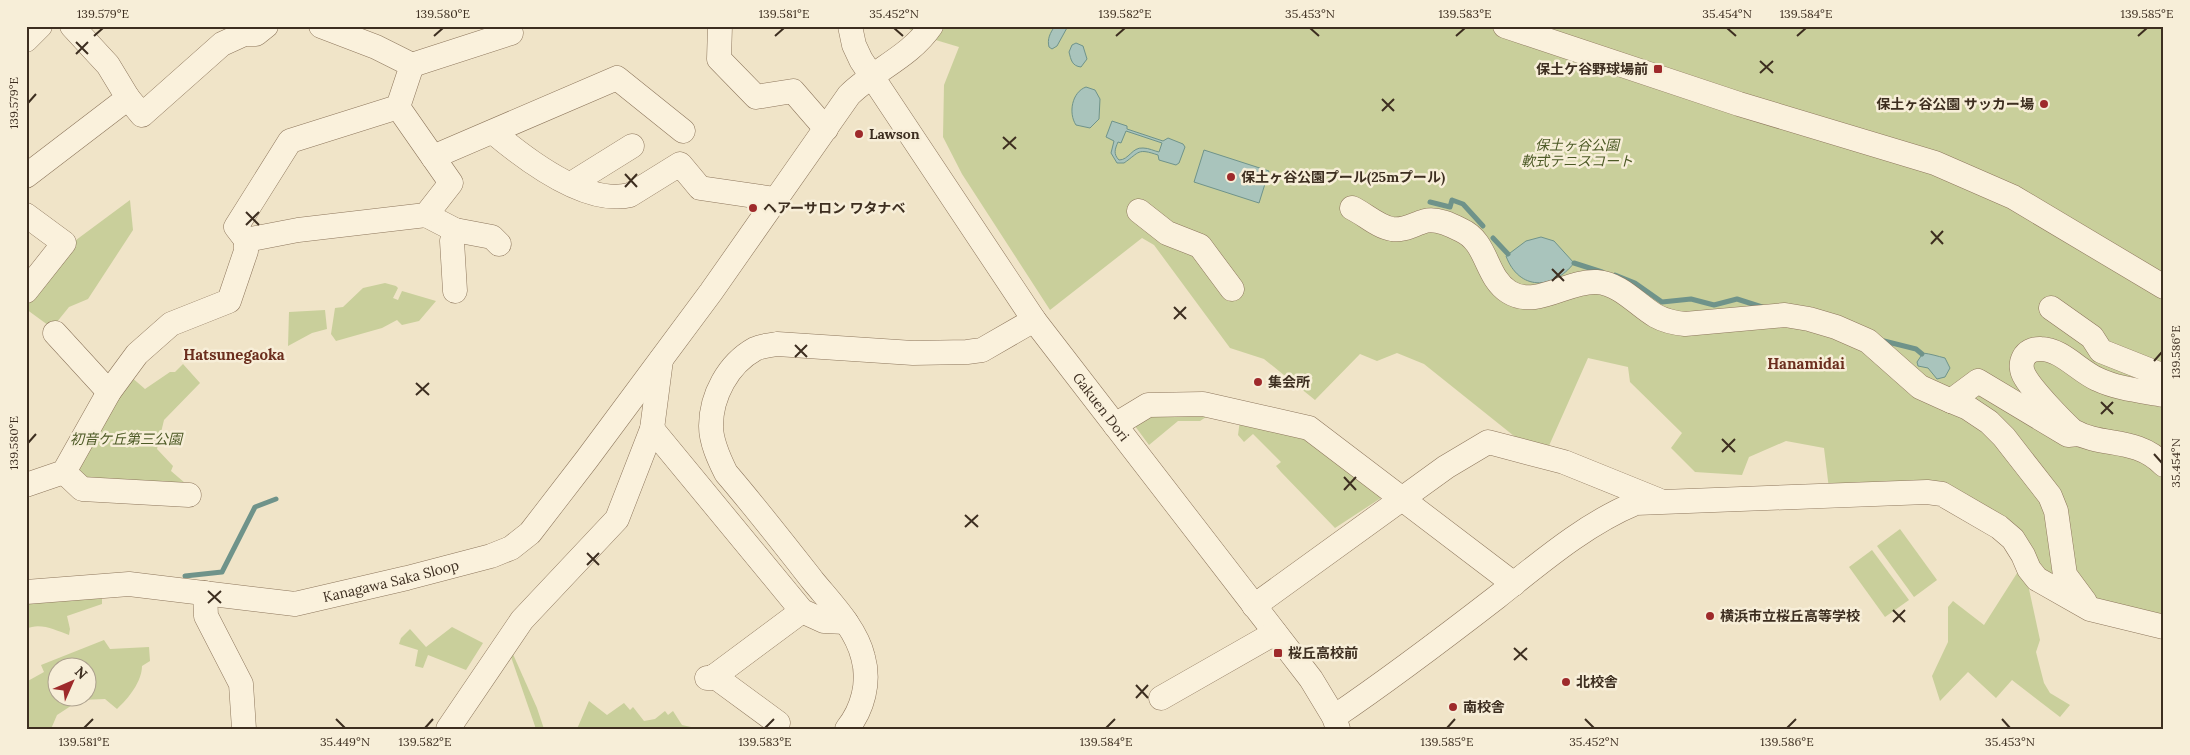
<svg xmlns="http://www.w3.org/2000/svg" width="2190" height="755" font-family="Lora,'Noto Sans JP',serif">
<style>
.green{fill:#c9cf9b;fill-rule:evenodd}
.water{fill:#a9c4bc;stroke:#6f938a;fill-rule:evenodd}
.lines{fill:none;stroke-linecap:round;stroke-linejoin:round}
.stream{stroke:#6f938a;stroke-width:5}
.minor-casing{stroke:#8d765c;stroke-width:25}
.minor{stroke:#faf1dc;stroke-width:24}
.ticks{fill:none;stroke:#3d2e20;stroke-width:2}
.poi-dot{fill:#9e2a2b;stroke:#f7eed8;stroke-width:2}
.labels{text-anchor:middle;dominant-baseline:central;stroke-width:5;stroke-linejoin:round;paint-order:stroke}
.poi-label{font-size:14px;font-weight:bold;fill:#3d2e20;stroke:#f7eed8;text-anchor:start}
.park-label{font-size:14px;font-style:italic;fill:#4d5a26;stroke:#f7eed8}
.street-label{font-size:14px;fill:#3d2e20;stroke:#f7eed8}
.neighbourhood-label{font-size:15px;font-weight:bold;fill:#6b2e1e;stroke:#f7eed8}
.neatline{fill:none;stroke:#3d2e20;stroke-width:2}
.ticks-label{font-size:12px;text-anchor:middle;fill:#3d2e20}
</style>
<rect width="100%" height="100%" fill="#f0e4c8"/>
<g class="green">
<polygon points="904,26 2164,26 2164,624 2055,584 1968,499 1829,489 1824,448 1786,441 1749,457 1742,475 1695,472 1671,448 1682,433 1630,382 1628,367 1588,358 1548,448 1524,444 1424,364 1397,353 1377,361 1360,354 1315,400 1264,359 1230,348 1154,245 1142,238 1050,310 962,174 943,137 944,85 959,47 919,35"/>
<polygon points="130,200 133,230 88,299 69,307 52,328 26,309 26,298 72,243"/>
<polygon points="385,283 396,286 398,288 393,298 398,300 402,291 436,301 419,321 402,325 397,320 382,328 336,341 331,334 335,308 343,307 363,288"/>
<polygon points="325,310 327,329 312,333 288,346 289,312"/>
<polygon points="183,364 200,383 164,420 157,449 173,466 171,471 185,483 88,486 75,474 130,376 145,389 170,372 175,372"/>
<polygon points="1144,413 1206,413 1206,417 1200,421 1178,421 1149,445 1132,422"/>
<polygon points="1240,420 1304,434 1384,496 1335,528 1281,472 1276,466 1281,462 1253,434 1244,442 1238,435"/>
<polygon points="1900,529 1937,580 1914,597 1877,546"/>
<polygon points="1872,550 1909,600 1885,617 1849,567"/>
<polygon points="2019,570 2026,575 2040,640 2036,652 2044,683 2050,693 2070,705 2060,717 2012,680 1996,698 1968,672 1940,701 1932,676 1948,642 1948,607 1953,601 1984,625"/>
<path d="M102 594V604L67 616 70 629 69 635C55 630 40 622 26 629V602Z"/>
<polygon points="452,627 483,643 466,670 428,655 423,668 415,666 418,650 399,644 401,638 410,629 426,647"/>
<path d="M104 640 110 649 149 647 150 661 142 666C142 681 129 698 117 709L105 699 80 700 57 715 51 729H26V682L44 672 41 665ZM58 668H88V698H58Z"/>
<polygon points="512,652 537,708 544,729 536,729 510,654"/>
<polygon points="589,701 607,715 624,703 630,710 633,707 644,721 655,719 665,711 668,715 673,711 682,725 691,727 690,729 577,729"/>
</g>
<g class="water">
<path d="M1055 26H1068L1057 46 1052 49 1049 47C1047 39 1050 33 1055 26Z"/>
<path d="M1076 43 1083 46 1087 59 1081 67C1072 66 1071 60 1069 52L1072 45Z"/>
<path d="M1086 87 1095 90 1100 99 1099 119 1090 128 1076 125C1068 113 1072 92 1086 87Z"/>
<path d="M1112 121 1127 126V129L1163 141 1168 138 1183 144 1185 147 1179 163 1176 165 1159 160 1158 155C1137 148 1140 152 1124 163H1117L1111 153 1114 141 1106 137ZM1126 131 1162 143 1159 152C1154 151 1149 148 1143 148 1132 147 1129 160 1119 160 1113 154 1115 149 1118 142L1121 143Z"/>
<polygon points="1204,150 1269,171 1259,203 1194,182"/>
<path d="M1541 237 1554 241 1574 263C1553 290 1519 291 1506 256L1526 241Z"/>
<path d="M1923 353C1931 354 1937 356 1945 358L1950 368 1945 377 1937 379 1928 368 1918 366 1917 362Z"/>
</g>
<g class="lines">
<g class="stream">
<polyline points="1430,202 1450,207 1452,200 1463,204 1483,226"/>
<polyline points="1493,238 1508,254"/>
<polyline points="1574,263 1602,272"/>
<polyline points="1615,275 1635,283 1662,302 1691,299 1714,305 1737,299 1762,307"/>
<polyline points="1880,340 1916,349 1922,354"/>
<polyline points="185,576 222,572 255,507 276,499"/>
</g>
<defs>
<g id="minor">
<polyline points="720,26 719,59 756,97 793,91 826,129"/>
<path id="s1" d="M850 26 854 45 861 60 1034 320 1311 679 1334 717 1338 729"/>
<polyline points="1505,26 1739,104 1935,163 2013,197 2164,287"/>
<polyline points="26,40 40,26"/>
<polyline points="412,65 511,33 507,26"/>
<polyline points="128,98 142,115 222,44 244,34 256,34 266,26"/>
<path d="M493 132C525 159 586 206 630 195L680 164 700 188 775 199"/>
<polyline points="433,157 617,78 683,131"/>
<polyline points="26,176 128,98 108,65 72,26"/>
<polyline points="571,184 632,146"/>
<path d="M1352 208C1365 214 1378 227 1392 229 1404 231 1414 224 1425 221 1437 218 1451 225 1461 230 1488 242 1485 277 1509 292 1536 309 1568 280 1597 282 1621 284 1637 305 1656 316 1665 321 1675 323 1685 324L1785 315 1809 319 1836 327 1868 341 1920 387 1951 401 1978 381 2068 435 2078 434"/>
<polyline points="1139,211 1167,233 1200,246 1232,289"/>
<polyline points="26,215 64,243 26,291"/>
<polyline points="426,215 455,230 492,237 499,244"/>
<polyline points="246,240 236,227 290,141 398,107 412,65 376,47 321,26"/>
<polyline points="455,291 452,241 455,230"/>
<polyline points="2051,308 2092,337 2101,351 2164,376"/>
<polyline points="55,333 109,392"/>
<path d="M2164 395C2142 391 2118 389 2097 379 2079 371 2061 349 2041 349 2024 348 2017 364 2025 377 2033 391 2061 420 2073 431 2103 448 2135 436 2164 465"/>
<polyline points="1951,401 1968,408 1989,422 2004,437 2050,496 2056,511 2065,575 2085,602"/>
<polyline points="1115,425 1148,405 1203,404 1309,428 1514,584"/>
<polyline points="652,429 802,611 824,621 846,622"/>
<polyline points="64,472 82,489 189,495"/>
<polyline points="26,485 64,472 109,392 137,354 171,324 229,301 246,251 246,240 298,230 426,215 451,183 398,107"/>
<path id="s2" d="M26 592 129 584 295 604 407 578 491 556 511 548 530 533 587 459 711 292 849 95C874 70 910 57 931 26"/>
<polyline points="205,593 206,616 241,684 244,729"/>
<polyline points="1254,606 1446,467 1488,442 1564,462 1658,500"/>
<polyline points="714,676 778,723"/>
<polyline points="707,678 712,678 802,611"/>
<polyline points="1161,698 1275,633"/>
<path d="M1334 717C1390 679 1444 638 1497 597 1540 563 1585 524 1636 503L1927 492 1942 494 1999 527 2013 539 2023 555 2029 569 2037 579 2090 609 2164 627"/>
<polyline points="448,729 522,620 617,519 652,429 661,360"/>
<path d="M847 729C863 709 870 682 863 657 856 628 831 603 813 581 784 544 756 508 726 473 719 459 711 442 711 426 711 396 728 364 755 349 761 346 770 345 777 344L913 353 967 352 982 350 1034 320"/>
</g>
</defs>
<use href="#minor" class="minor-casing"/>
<use href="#minor" class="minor"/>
</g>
<path class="ticks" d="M894 28 903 36M1310 28 1319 36M1727 28 1736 36M94 36 103 28M434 36 443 28M775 36 784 28M1116 36 1125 28M1456 36 1465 28M1797 36 1806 28M2138 36 2147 28M76 42 88 54M76 54 88 42M1760 61 1773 73M1760 73 1773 61M1382 99 1394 111M28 103 36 94M1382 111 1394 99M1003 137 1016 149M1003 149 1016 137M625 174 637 187M625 187 637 174M246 212 259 225M246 225 259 212M1931 231 1943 244M1931 244 1943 231M1552 269 1564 281M1552 281 1564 269M1174 307 1186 319M1174 319 1186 307M795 345 807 357M795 357 807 345M2154 361 2162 352M416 383 429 395M416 395 429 383M2101 402 2113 414M2101 414 2113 402M1722 439 1735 452M28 443 36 434M1722 452 1735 439M2154 454 2162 463M1344 477 1356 490M1344 490 1356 477M965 515 978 527M965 527 978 515M587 553 599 565M587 565 599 553M208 591 221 603M208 603 221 591M1893 610 1905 622M1893 622 1905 610M1514 648 1527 660M1514 660 1527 648M1136 685 1148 698M1136 698 1148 685M336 719 345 728M1585 719 1594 728M2002 719 2010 728M84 728 93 719M425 728 433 719M765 728 774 719M1106 728 1115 719M1447 728 1455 719M1787 728 1796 719"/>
<g class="poi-dot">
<rect x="1653" y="64" width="10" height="10" rx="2.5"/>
<circle cx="2044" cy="104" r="5"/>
<circle cx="859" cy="134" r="5"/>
<circle cx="1231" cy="177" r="5"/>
<circle cx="753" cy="208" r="5"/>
<circle cx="1258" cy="382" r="5"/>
<circle cx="1710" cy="616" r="5"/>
<rect x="1273" y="648" width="10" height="10" rx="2.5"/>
<circle cx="1566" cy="682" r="5"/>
<circle cx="1453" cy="707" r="5"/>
</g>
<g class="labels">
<g class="poi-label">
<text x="1648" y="69" text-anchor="end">保土ケ谷野球場前</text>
<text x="2034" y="104" text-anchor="end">保土ヶ谷公園 サッカー場</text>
<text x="869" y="134">Lawson</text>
<text x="1241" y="177">保土ヶ谷公園プール(25mプール)</text>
<text x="763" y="208">ヘアーサロン ワタナベ</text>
<text x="1268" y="382">集会所</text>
<text x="1720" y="616">横浜市立桜丘高等学校</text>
<text x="1288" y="653">桜丘高校前</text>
<text x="1576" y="682">北校舎</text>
<text x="1463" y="707">南校舎</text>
</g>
<g class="park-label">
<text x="1577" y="145">保土ヶ谷公園<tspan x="1577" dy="16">軟式テニスコート</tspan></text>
<text x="126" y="439">初音ケ丘第三公園</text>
</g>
<g class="street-label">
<text stroke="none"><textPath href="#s1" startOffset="458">Gakuen Dori</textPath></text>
<text stroke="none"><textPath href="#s2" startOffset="369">Kanagawa Saka Sloop</textPath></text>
</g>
<g class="neighbourhood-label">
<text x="234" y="354">Hatsunegaoka</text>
<text x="1806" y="363">Hanamidai</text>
</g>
</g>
<rect width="2190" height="755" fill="none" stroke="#f7eed8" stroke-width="55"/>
<g transform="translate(72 682) rotate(45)"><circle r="24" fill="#f7eed8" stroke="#ada18e"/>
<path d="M0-4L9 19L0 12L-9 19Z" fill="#9e2a2b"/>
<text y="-8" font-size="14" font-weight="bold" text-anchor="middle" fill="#3d2e20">N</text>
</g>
<rect x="28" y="28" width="2134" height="700" class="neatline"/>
<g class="ticks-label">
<text x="103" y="18">139.579°E</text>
<text x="443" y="18">139.580°E</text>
<text x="784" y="18">139.581°E</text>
<text x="894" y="18">35.452°N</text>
<text x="1125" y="18">139.582°E</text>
<text x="1310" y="18">35.453°N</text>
<text x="1465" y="18">139.583°E</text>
<text x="1727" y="18">35.454°N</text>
<text x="1806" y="18">139.584°E</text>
<text x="2147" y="18">139.585°E</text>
<text transform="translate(14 103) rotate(-90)" y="4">139.579°E</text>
<text transform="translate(2176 352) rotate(-90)" y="4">139.586°E</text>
<text transform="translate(14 443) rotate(-90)" y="4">139.580°E</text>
<text transform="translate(2176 463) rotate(-90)" y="4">35.454°N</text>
<text x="84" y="746">139.581°E</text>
<text x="345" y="746">35.449°N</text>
<text x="425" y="746">139.582°E</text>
<text x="765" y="746">139.583°E</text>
<text x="1106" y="746">139.584°E</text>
<text x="1447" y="746">139.585°E</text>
<text x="1594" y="746">35.452°N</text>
<text x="1787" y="746">139.586°E</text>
<text x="2010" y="746">35.453°N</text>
</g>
</svg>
